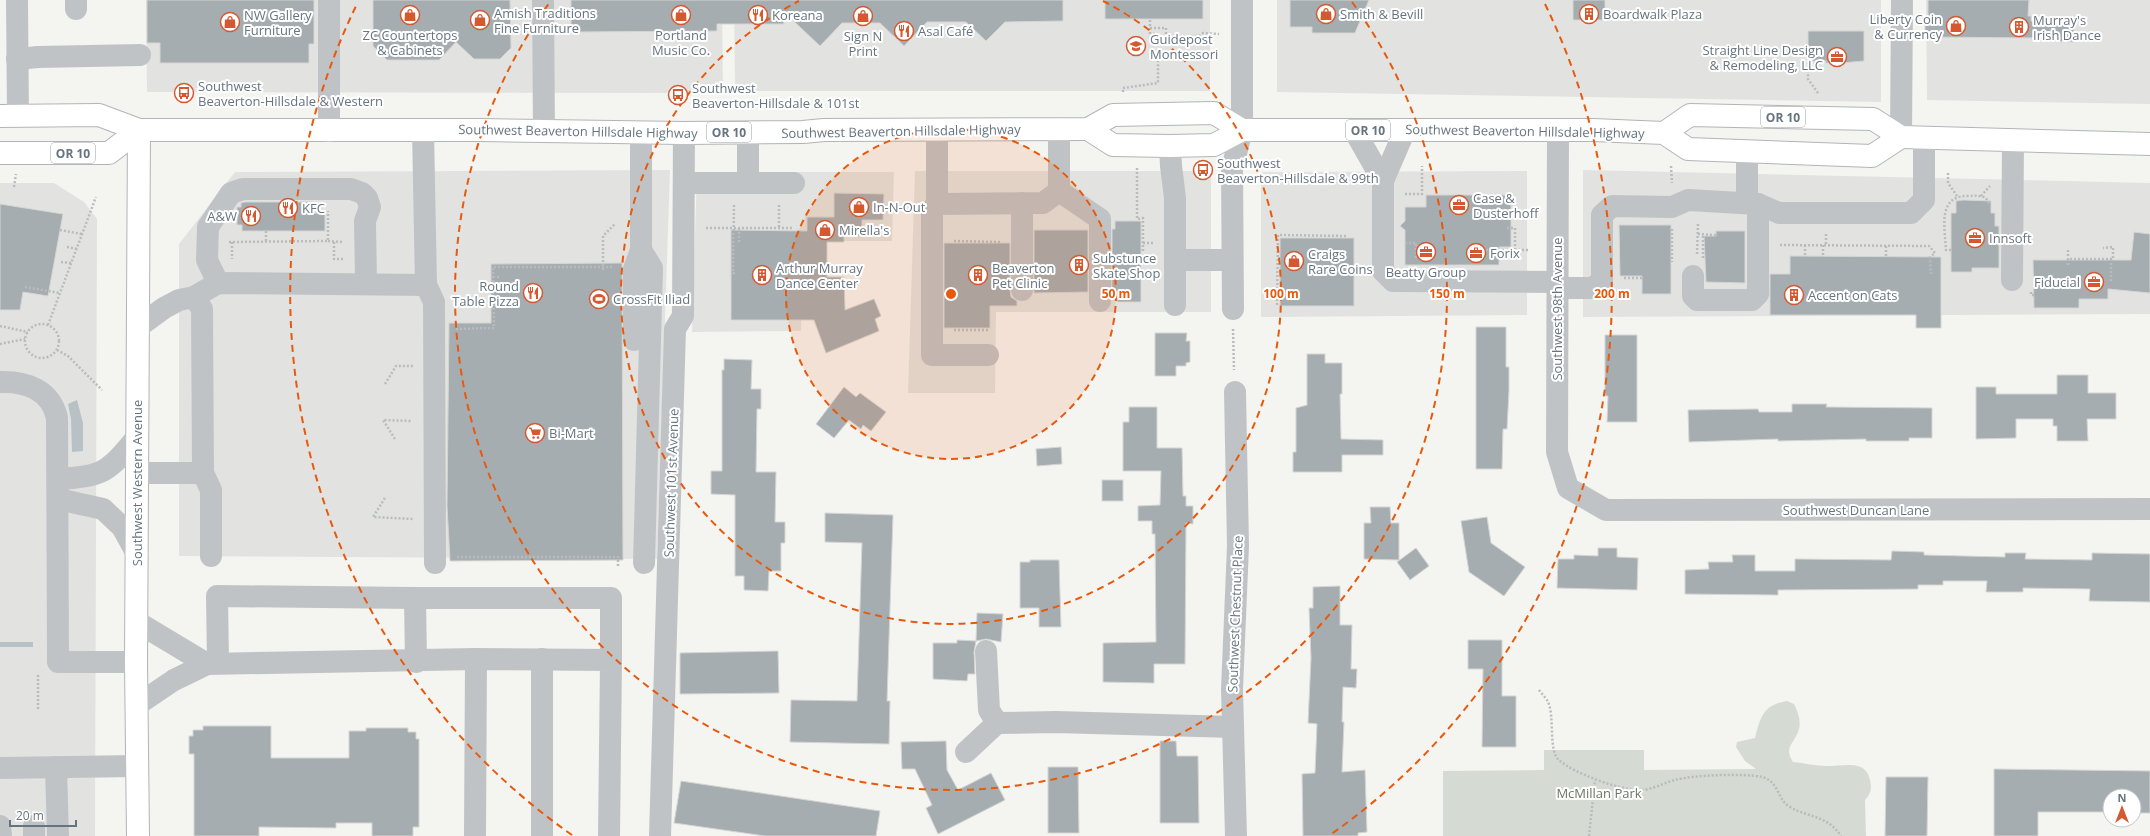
<svg xmlns="http://www.w3.org/2000/svg" width="2150" height="836" font-family="'Open Sans',sans-serif">
<style>
.built{fill:#e2e3e1}
.green{fill:#d5dbd2}
.water{fill:#b8c2c6}
.building{fill:#a6adb1;stroke:#d5d5d3}
.lines{fill:none;stroke-linecap:round;stroke-linejoin:round}
.major-casing{stroke:#b1b5b8;stroke-width:24}
.path{stroke:#b9bbbd;stroke-width:2.5;stroke-dasharray:2 2;stroke-linecap:butt}
.minor{stroke:#c0c3c6;stroke-width:22}
.major{stroke:#fff;stroke-width:22}
.ring{fill:none;stroke:#e8590c;stroke-width:2;stroke-dasharray:7 5}
.labels{text-anchor:middle;dominant-baseline:central;stroke-width:4;stroke-linejoin:round;paint-order:stroke}
.shield{fill:#fff;stroke:#949ea5;stroke-width:1}
.shield-label{font-size:12px;font-weight:bold;fill:#66747f}
.poi-label{font-size:13px;fill:#66747f;stroke:#fff;text-anchor:start}
.street-label{font-size:13px;fill:#66747f;stroke:#fff}
.park-label{font-size:13px;fill:#677764;stroke:#fff}
.centre{fill:#e8590c;stroke:#fff;stroke-width:2}
.ring-label{font-size:12px;text-anchor:middle;font-weight:bold;fill:#e8590c;stroke:#fff;stroke-width:4;stroke-linejoin:round;paint-order:stroke}
</style>
<rect width="100%" height="100%" fill="#f4f4f1"/>
<g class="built">
<polygon points="146,0 722,0 723,93 147,92"/>
<polygon points="734,0 1210,0 1210,91 735,91"/>
<polygon points="1277,0 1881,0 1881,102 1277,92"/>
<polygon points="1926,0 2150,0 2150,104 1927,100"/>
<polygon points="670,170 657,559 179,556 179,244 235,172"/>
<polygon points="1583,170 2150,183 2150,314 1583,317"/>
<polygon points="915,171 1211,171 1211,312 996,312 995,393 908,393"/>
<polygon points="1527,171 1527,315 1261,317 1261,172"/>
<polygon points="697,172 894,172 892,241 804,241 801,331 692,332"/>
<polygon points="0,183 54,183 84,202 97,219 95,836 0,836"/>
</g>
<path class="green" d="M1787 701 1794 704C1798 712 1801 720 1799 729 1795 744 1783 746 1793 762 1804 763 1816 766 1827 766 1844 766 1866 759 1870 780 1872 788 1871 794 1865 800L1866 836H1443V771L1544 770V750H1644V770L1756 769 1745 761 1736 747 1737 742 1755 738C1761 716 1763 705 1787 701Z"/>
<g class="water">
<polygon points="77,400 83,423 83,451 72,452 71,419 68,404"/>
<rect x="0" y="642" width="33" height="5"/>
</g>
<g class="building">
<polygon points="147,0 314,0 314,44 309,44 309,63 160,63 160,43 147,43"/>
<polygon points="373,0 510,0 511,48 500,59 474,59 456,42 439,60 387,60 373,46"/>
<polygon points="571,0 1063,0 1063,21 1005,22 986,41 966,22 927,22 904,46 880,23 842,23 820,46 783,11 784,24 717,24 717,31 571,32"/>
<rect x="1105" y="0" width="98" height="19"/>
<polygon points="1290,0 1369,0 1355,33 1312,33 1312,27 1290,27"/>
<rect x="1573" y="0" width="32" height="20"/>
<polygon points="1928,0 2029,0 2028,16 2031,16 2031,21 2074,23 2074,42 2039,41 2039,38 1925,37 1925,16 1928,16"/>
<polygon points="1808,31 1864,31 1864,61 1830,64 1830,61 1808,61"/>
<polygon points="834,193 884,194 883,220 862,220 862,236 844,236 844,242 827,242 827,277 844,277 845,310 874,299 881,316 875,319 879,331 826,353 814,320 731,320 731,230 807,231 807,217 834,217"/>
<polygon points="1426,195 1511,195 1511,247 1499,247 1499,265 1405,265 1405,230 1400,226 1405,221 1405,207 1426,207"/>
<polygon points="1963,200 1991,201 1991,213 1995,213 1995,226 1999,226 1999,268 1972,268 1972,272 1951,272 1951,213 1956,213 1956,201"/>
<polygon points="245,202 310,202 310,213 325,213 325,231 242,231 242,225 237,225 237,207 241,207 241,203"/>
<polygon points="0,204 63,214 48,296 23,292 20,310 0,310"/>
<polygon points="1115,221 1141,221 1141,302 1117,302 1117,292 1112,292 1112,229 1115,229"/>
<polygon points="1619,225 1671,225 1671,294 1642,294 1642,276 1620,276"/>
<polygon points="1034,230 1088,230 1088,292 1034,293"/>
<polygon points="1716,231 1745,231 1745,283 1706,282 1704,236 1716,236"/>
<polygon points="2134,232 2150,234 2150,293 2108,289 2108,299 2079,299 2079,308 2034,308 2033,260 2131,260"/>
<rect x="1280" y="238" width="74" height="68"/>
<polygon points="944,243 1010,243 1010,290 1011,297 1017,301 1017,306 990,306 990,328 944,328"/>
<polygon points="1790,256 1941,257 1941,328 1916,328 1916,315 1770,315 1770,274 1790,274"/>
<polygon points="622,263 623,560 450,561 447,506 449,323 491,323 491,264"/>
<polygon points="1476,327 1506,327 1506,367 1509,367 1509,390 1507,429 1503,429 1502,469 1476,469"/>
<polygon points="1155,333 1187,333 1186,341 1190,341 1190,362 1186,363 1186,366 1176,366 1176,376 1155,376"/>
<polygon points="1605,335 1637,335 1637,422 1607,422 1608,396 1605,396"/>
<polygon points="1307,354 1325,354 1325,363 1342,363 1342,394 1340,394 1341,439 1383,440 1383,455 1342,455 1342,472 1293,472 1293,452 1296,452 1296,408 1307,405"/>
<polygon points="724,359 752,360 751,389 761,389 761,409 757,409 756,472 776,472 775,522 785,522 785,543 781,543 781,571 769,571 768,591 744,590 744,576 735,576 735,495 711,494 711,471 722,471 722,370 724,370"/>
<polygon points="2057,375 2088,375 2088,393 2116,393 2116,419 2087,419 2088,441 2057,441 2057,426 2053,426 2053,419 2016,419 2016,438 1976,439 1976,387 1996,387 1996,394 2057,394"/>
<polygon points="844,387 856,397 860,393 886,412 871,431 863,425 861,429 849,420 834,438 816,424"/>
<polygon points="1792,404 1827,404 1826,407 1932,408 1932,438 1909,438 1909,441 1866,441 1866,439 1778,441 1778,439 1689,442 1688,410 1758,409 1759,412 1792,412"/>
<polygon points="1129,407 1157,407 1157,448 1182,448 1183,496 1186,496 1186,506 1193,506 1193,524 1186,523 1185,664 1154,664 1154,683 1103,682 1103,643 1156,642 1155,534 1152,534 1152,521 1138,521 1138,506 1160,505 1161,471 1123,471 1123,422 1129,422"/>
<polygon points="1061,447 1062,464 1037,466 1036,449"/>
<rect x="1102" y="480" width="21" height="21"/>
<polygon points="1370,507 1390,507 1391,523 1399,523 1399,560 1364,559 1364,523 1371,523"/>
<polygon points="825,513 893,515 887,701 890,701 889,744 790,742 791,700 857,701 862,543 825,542"/>
<polygon points="1487,517 1491,543 1525,567 1504,596 1469,572 1461,521"/>
<polygon points="1416,548 1429,566 1410,580 1397,562"/>
<polygon points="1598,548 1617,548 1617,557 1638,558 1637,590 1557,588 1558,559 1574,559 1574,555 1598,556"/>
<polygon points="1892,551 1924,552 1924,555 2005,557 2005,553 2026,553 2025,559 2092,560 2092,553 2150,554 2150,602 2089,601 2090,589 2023,588 2023,592 1986,592 1987,581 1943,581 1943,585 1918,585 1918,589 1778,590 1778,595 1685,594 1685,570 1709,569 1708,562 1733,562 1732,555 1755,555 1755,571 1795,571 1795,559 1891,560"/>
<polygon points="1030,560 1059,560 1061,627 1039,627 1039,608 1020,608 1020,562 1030,562"/>
<polygon points="1340,586 1340,625 1352,625 1351,669 1357,669 1356,688 1343,687 1342,722 1344,722 1342,772 1365,770 1367,832 1358,833 1358,836 1303,836 1302,774 1315,773 1317,724 1308,723 1311,658 1309,608 1313,608 1313,587"/>
<polygon points="977,613 1003,614 1001,642 986,639 976,641"/>
<polygon points="957,640 976,641 974,652 975,674 968,674 967,681 933,679 933,643 957,643"/>
<polygon points="1468,640 1502,640 1502,696 1516,696 1516,747 1482,747 1483,669 1468,669"/>
<polygon points="778,651 779,693 680,694 680,653"/>
<polygon points="203,726 271,726 271,758 349,758 349,731 366,731 366,728 408,728 408,732 416,732 416,739 419,739 419,827 413,827 413,836 372,836 372,823 336,823 336,828 259,827 259,836 194,836 194,754 189,754 189,736 193,736 193,730 203,730"/>
<polygon points="946,741 947,770 958,790 991,773 1005,800 938,834 926,808 932,805 915,769 902,769 901,742"/>
<polygon points="1160,741 1176,741 1177,756 1198,756 1199,823 1160,823"/>
<polygon points="1048,767 1078,767 1079,833 1048,833"/>
<polygon points="1994,769 2150,771 2150,813 2134,813 2134,796 2110,796 2110,812 2038,812 2038,836 1994,836"/>
<polygon points="1886,777 1928,777 1927,836 1885,836"/>
<polygon points="681,781 880,811 876,836 765,836 674,823"/>
</g>
<g class="lines">
<defs>
<g id="major">
<polyline points="0,116 99,115 139,130 481,130 684,133 803,132 824,130 1088,129 1113,115 1214,113 1242,130"/>
<polyline points="1088,129 1113,145 1170,146 1214,145 1242,130 1593,130 1664,133 1688,149 1872,156 1901,137"/>
<polyline points="1664,133 1690,115 1873,119 1901,137 2150,144"/>
<polyline points="0,153 109,153 139,130"/>
<polyline points="138,836 136,662 139,130"/>
</g>
</defs>
<use href="#major" class="major-casing"/>
<g class="path">
<polyline points="1150,28 1166,28 1166,35 1169,36 1199,36 1203,33 1219,34"/>
<polyline points="1150,34 1150,19"/>
<polyline points="1123,92 1123,88 1158,83 1158,61"/>
<polyline points="1818,93 1808,79 1808,62 1830,62"/>
<polyline points="1671,166 1672,183"/>
<polyline points="1137,168 1137,219 1143,218 1143,251 1141,251"/>
<polyline points="1948,173 1948,183 1957,196"/>
<polyline points="14,187 16,174"/>
<polyline points="1405,194 1422,194 1422,166"/>
<polyline points="1981,196 1990,186"/>
<polyline points="734,205 733,273 737,273"/>
<polyline points="779,205 779,228"/>
<polyline points="706,228 793,228"/>
<polyline points="739,228 739,242"/>
<polyline points="1507,228 1515,228 1515,250"/>
<polyline points="1672,229 1672,262"/>
<polyline points="60,230 82,234"/>
<polyline points="266,231 266,242"/>
<polyline points="1698,234 1716,235"/>
<polyline points="1826,234 1826,246"/>
<polyline points="328,241 343,242"/>
<polyline points="954,241 1000,242"/>
<polyline points="229,242 328,241 328,211"/>
<polyline points="232,242 232,259"/>
<polyline points="334,242 334,259 345,259"/>
<polyline points="1143,243 1153,243"/>
<polyline points="1405,243 1416,243 1416,259"/>
<polyline points="1780,245 1929,246 1935,253 1930,257 1931,274"/>
<polyline points="1805,245 1805,256"/>
<polyline points="1823,245 1823,256"/>
<polyline points="1886,246 1886,257"/>
<polyline points="67,247 77,249"/>
<path d="M1951 250H1946C1945 229 1937 196 1967 196 1974 196 1980 195 1986 198L1989 204"/>
<polyline points="2068,250 2068,259"/>
<polyline points="1697,254 1698,223"/>
<polyline points="1703,258 1703,235"/>
<polyline points="1483,259 1483,250 1529,250"/>
<polyline points="2111,259 2111,282"/>
<polyline points="61,262 71,263"/>
<polyline points="2068,265 2068,259 2113,259 2113,247 2103,248"/>
<polyline points="603,270 603,236 615,224"/>
<polyline points="493,277 499,277"/>
<polyline points="1624,278 1642,278"/>
<polyline points="25,287 60,293"/>
<polyline points="2031,292 2031,295 2034,295"/>
<polyline points="1277,305 1278,235 1348,236"/>
<circle cx="42" cy="341" r="17"/>
<polyline points="48,325 96,197"/>
<polyline points="0,326 28,332"/>
<polyline points="456,329 494,328 493,267 612,267"/>
<polyline points="1233,329 1234,370"/>
<polyline points="954,330 988,330"/>
<polyline points="0,344 25,339"/>
<polyline points="57,350 68,356 102,390"/>
<polyline points="385,384 396,366 413,366"/>
<polyline points="395,439 383,420 412,421"/>
<polyline points="385,498 373,517 413,519"/>
<polyline points="457,557 618,557 618,566"/>
<path d="M1539 690C1542 694 1546 698 1548 702 1555 716 1548 751 1559 760 1573 773 1622 791 1640 790 1652 790 1663 783 1675 780 1693 775 1743 773 1762 777 1779 781 1777 800 1790 807 1809 818 1827 815 1841 836"/>
<polyline points="38,709 38,675"/>
<polyline points="1589,836 1595,780"/>
</g>
<g class="minor">
<polyline points="17,0 18,116"/>
<polyline points="329,0 329,131"/>
<polyline points="543,0 544,131"/>
<polyline points="76,9 76,0"/>
<polyline points="17,59 38,57 140,55"/>
<polyline points="1059,129 1059,191"/>
<polyline points="423,130 426,285 434,302 435,563"/>
<polyline points="937,130 937,204 1043,203 1059,191"/>
<polyline points="1354,130 1383,181"/>
<polyline points="1405,130 1383,181 1383,271 1393,281 1557,282"/>
<polyline points="1558,130 1557,452 1568,488 1606,510 2150,509"/>
<polyline points="748,133 748,183"/>
<polyline points="1901,137 1902,0"/>
<polyline points="1170,146 1171,166 1175,198 1175,305"/>
<polyline points="1747,152 1747,202"/>
<polyline points="684,183 794,183"/>
<polyline points="1059,191 1100,219 1100,301"/>
<polyline points="1022,203 1022,290"/>
<polyline points="937,204 932,210 932,355 988,355"/>
<polyline points="641,250 652,268 644,563"/>
<polyline points="1175,260 1232,260"/>
<polyline points="1693,276 1693,296 1697,300 1752,300 1758,294 1758,204"/>
<polyline points="2012,280 2013,140"/>
<polyline points="218,283 207,260 208,227 231,193 243,189 351,189 362,193 367,198 370,207 365,221 366,284"/>
<polyline points="1557,288 1592,288 1602,281 1602,215 1612,206 1672,207 1688,200 1758,204 1779,213 1911,213 1924,200 1924,138"/>
<polyline points="194,297 202,309 203,473 211,490 211,556"/>
<polyline points="1233,309 1232,169 1242,130 1242,0"/>
<polyline points="138,327 164,308 179,300 194,297 218,283 426,285"/>
<polyline points="634,340 634,269 641,250 641,133"/>
<path d="M0 382C26 381 51 390 57 418L58 662H136"/>
<polyline points="1235,392 1238,546 1232,689 1236,836"/>
<polyline points="138,473 203,473"/>
<path d="M58 479C105 476 108 472 137 437"/>
<polyline points="58,499 103,509 122,527 137,554"/>
<polyline points="137,622 207,664 174,680 137,705"/>
<polyline points="986,651 989,710 997,723 1056,722 1233,727"/>
<polyline points="218,662 217,596 415,598"/>
<polyline points="416,662 415,598 611,598 611,660"/>
<polyline points="207,664 476,659 611,660 609,836"/>
<polyline points="966,752 997,723"/>
<polyline points="56,767 58,836"/>
<polyline points="0,768 137,766"/>
<polyline points="0,826 1,836"/>
<polyline points="34,826 34,836"/>
<polyline points="475,836 476,659"/>
<polyline points="542,836 542,659"/>
<polyline points="660,836 675,329 683,316 684,133"/>
</g>
<use href="#major" class="major"/>
</g>
<circle cx="951" cy="294" r="165" fill="#e8590c" fill-opacity=".12"/>
<g class="ring">
<circle cx="951" cy="294" r="165"/>
<path d="M1103 1A330 330 0 1 1 799 1"/>
<path d="M1352 2A496 496 0 1 1 550 2"/>
<path d="M572 835A661 661 0 0 1 357 4M1545 4A661 661 0 0 1 1330 835"/>
</g>
<defs>
<symbol id="shop-ring" viewBox="-11 -11 22 22"><circle r="9.5" fill="#fff" stroke="#d45931" stroke-width="1.5"/><path d="M-5-2.5h2.3a2.7 3.5 0 0 1 5.4 0H5L5.5 6h-11ZM-1.5-2.5h3a1.5 2.3 0 0 0-3 0Z" fill="#d45931"/></symbol>
<symbol id="building-ring" viewBox="-11 -11 22 22"><circle r="9.5" fill="#fff" stroke="#d45931" stroke-width="1.5"/><path d="M-4-6H4V6H1V3H-1V6H-4ZM-2.5-4.3h1.7v1.8h-1.7ZM.8-4.3h1.7v1.8H.8ZM-2.5-1h1.7V.8h-1.7ZM.8-1h1.7V.8H.8Z" fill="#d45931"/></symbol>
<symbol id="restaurant-ring" viewBox="-11 -11 22 22"><circle r="9.5" fill="#fff" stroke="#d45931" stroke-width="1.5"/><path d="M-5-6h1v4h1v-4h1v4h1v-4h1v5L-1.5 .5V6h-2V.5L-5-1ZM5-6V6H3V1.5H1.5Q1.5-4 5-6Z" fill="#d45931"/></symbol>
<symbol id="school-ring" viewBox="-11 -11 22 22"><circle r="9.5" fill="#fff" stroke="#d45931" stroke-width="1.5"/><path d="M0-5L7-2L0 1L-7-2ZM-4 1L0 2.5L4 1V4Q0 6-4 4Z" fill="#d45931"/></symbol>
<symbol id="office-ring" viewBox="-11 -11 22 22"><circle r="9.5" fill="#fff" stroke="#d45931" stroke-width="1.5"/><path d="M-6-3h4V-5.5h4V-3h4V5H-6ZM-1-4.5V-3h2v-1.5ZM-6 0V1H6V0Z" fill="#d45931"/></symbol>
<symbol id="bus-ring" viewBox="-11 -11 22 22"><circle r="9.5" fill="#fff" stroke="#d45931" stroke-width="1.5"/><path d="M-5-6H5V4H4V6H2V4H-2V6H-4V4H-5ZM-3.5-4V0h7V-4ZM-3.5 1.2v1.5H-2V1.2ZM2 1.2v1.5H3.5V1.2Z" fill="#d45931"/></symbol>
<symbol id="stadium-ring" viewBox="-11 -11 22 22"><circle r="9.5" fill="#fff" stroke="#d45931" stroke-width="1.5"/><path d="M0-5a6.5 5 0 1 0 0 10a6.5 5 0 1 0 0-10ZM-3.5-1.8h7v3.6h-7Z" fill="#d45931"/></symbol>
<symbol id="supermarket-ring" viewBox="-11 -11 22 22"><circle r="9.5" fill="#fff" stroke="#d45931" stroke-width="1.5"/><path d="M-6-5.5h2.5l.6 2H6L4.5 2H-2.5L-4.4-4H-6ZM-1.5 3.2a1.3 1.3 0 1 0 .1 0ZM3 3.2a1.3 1.3 0 1 0 .1 0Z" fill="#d45931"/></symbol>
</defs>
<g fill-rule="evenodd">
<use href="#shop-ring" x="1315" y="3" width="22" height="22"/>
<use href="#building-ring" x="1578" y="3" width="22" height="22"/>
<use href="#shop-ring" x="399" y="4" width="22" height="22"/>
<use href="#shop-ring" x="670" y="4" width="22" height="22"/>
<use href="#restaurant-ring" x="747" y="4" width="22" height="22"/>
<use href="#shop-ring" x="852" y="5" width="22" height="22"/>
<use href="#shop-ring" x="469" y="9" width="22" height="22"/>
<use href="#shop-ring" x="219" y="11" width="22" height="22"/>
<use href="#shop-ring" x="1945" y="15" width="22" height="22"/>
<use href="#building-ring" x="2008" y="16" width="22" height="22"/>
<use href="#restaurant-ring" x="893" y="20" width="22" height="22"/>
<use href="#school-ring" x="1125" y="35" width="22" height="22"/>
<use href="#office-ring" x="1826" y="46" width="22" height="22"/>
<use href="#bus-ring" x="173" y="82" width="22" height="22"/>
<use href="#bus-ring" x="667" y="84" width="22" height="22"/>
<use href="#bus-ring" x="1192" y="159" width="22" height="22"/>
<use href="#office-ring" x="1448" y="194" width="22" height="22"/>
<use href="#shop-ring" x="848" y="196" width="22" height="22"/>
<use href="#restaurant-ring" x="277" y="197" width="22" height="22"/>
<use href="#restaurant-ring" x="240" y="205" width="22" height="22"/>
<use href="#shop-ring" x="814" y="219" width="22" height="22"/>
<use href="#office-ring" x="1964" y="227" width="22" height="22"/>
<use href="#office-ring" x="1415" y="241" width="22" height="22"/>
<use href="#office-ring" x="1465" y="242" width="22" height="22"/>
<use href="#shop-ring" x="1283" y="250" width="22" height="22"/>
<use href="#building-ring" x="1068" y="254" width="22" height="22"/>
<use href="#building-ring" x="751" y="264" width="22" height="22"/>
<use href="#building-ring" x="967" y="264" width="22" height="22"/>
<use href="#office-ring" x="2083" y="271" width="22" height="22"/>
<use href="#restaurant-ring" x="522" y="282" width="22" height="22"/>
<use href="#building-ring" x="1783" y="284" width="22" height="22"/>
<use href="#stadium-ring" x="588" y="288" width="22" height="22"/>
<use href="#supermarket-ring" x="524" y="422" width="22" height="22"/>
</g>
<g class="labels">
<g class="shield">
<rect x="1761" y="107" width="44" height="20" rx="3"/>
<rect x="1346" y="120" width="44" height="20" rx="3"/>
<rect x="707" y="122" width="44" height="20" rx="3"/>
<rect x="51" y="143" width="44" height="20" rx="3"/>
</g>
<g class="shield-label">
<text x="1783" y="117">OR 10</text>
<text x="1368" y="130">OR 10</text>
<text x="729" y="132">OR 10</text>
<text x="73" y="153">OR 10</text>
</g>
<g class="poi-label">
<text x="494" y="13">Amish Traditions<tspan x="494" dy="15">Fine Furniture</tspan></text>
<text x="1340" y="14">Smith &amp; Bevill</text>
<text x="1603" y="14">Boardwalk Plaza</text>
<text x="244" y="15">NW Gallery<tspan x="244" dy="15">Furniture</tspan></text>
<text x="772" y="15">Koreana</text>
<text x="1942" y="19" text-anchor="end">Liberty Coin<tspan x="1942" dy="15">&amp; Currency</tspan></text>
<text x="2033" y="20">Murray's<tspan x="2033" dy="15">Irish Dance</tspan></text>
<text x="918" y="31">Asal Café</text>
<text x="410" y="35" text-anchor="middle">ZC Countertops<tspan x="410" dy="15">&amp; Cabinets</tspan></text>
<text x="681" y="35" text-anchor="middle">Portland<tspan x="681" dy="15">Music Co.</tspan></text>
<text x="863" y="36" text-anchor="middle">Sign N<tspan x="863" dy="15">Print</tspan></text>
<text x="1150" y="39">Guidepost<tspan x="1150" dy="15">Montessori</tspan></text>
<text x="1823" y="50" text-anchor="end">Straight Line Design<tspan x="1823" dy="15">&amp; Remodeling, LLC</tspan></text>
<text x="198" y="86">Southwest<tspan x="198" dy="15">Beaverton-Hillsdale &amp; Western</tspan></text>
<text x="692" y="88">Southwest<tspan x="692" dy="15">Beaverton-Hillsdale &amp; 101st</tspan></text>
<text x="1217" y="163">Southwest<tspan x="1217" dy="15">Beaverton-Hillsdale &amp; 99th</tspan></text>
<text x="1473" y="198">Case &amp;<tspan x="1473" dy="15">Dusterhoff</tspan></text>
<text x="873" y="207">In-N-Out</text>
<text x="302" y="208">KFC</text>
<text x="237" y="216" text-anchor="end">A&amp;W</text>
<text x="839" y="230">Mirella's</text>
<text x="1989" y="238">Innsoft</text>
<text x="1490" y="253">Forix</text>
<text x="1308" y="254">Craigs<tspan x="1308" dy="15">Rare Coins</tspan></text>
<text x="1093" y="258">Substunce<tspan x="1093" dy="15">Skate Shop</tspan></text>
<text x="776" y="268">Arthur Murray<tspan x="776" dy="15">Dance Center</tspan></text>
<text x="992" y="268">Beaverton<tspan x="992" dy="15">Pet Clinic</tspan></text>
<text x="1426" y="272" text-anchor="middle">Beatty Group</text>
<text x="2080" y="282" text-anchor="end">Fiducial</text>
<text x="519" y="286" text-anchor="end">Round<tspan x="519" dy="15">Table Pizza</tspan></text>
<text x="1808" y="295">Accent on Cats</text>
<text x="613" y="299">CrossFit Iliad</text>
<text x="549" y="433">Bi-Mart</text>
</g>
<g class="street-label">
<text transform="translate(578 131) rotate(1)">Southwest Beaverton Hillsdale Highway</text>
<text transform="translate(901 131) rotate(-1)">Southwest Beaverton Hillsdale Highway</text>
<text transform="translate(1525 131) rotate(1)">Southwest Beaverton Hillsdale Highway</text>
<text transform="translate(1557 309) rotate(-90)">Southwest 98th Avenue</text>
<text transform="translate(137 483) rotate(-90)">Southwest Western Avenue</text>
<text transform="translate(671 483) rotate(-88)">Southwest 101st Avenue</text>
<text x="1856" y="510">Southwest Duncan Lane</text>
<text transform="translate(1235 614) rotate(-88)">Southwest Chestnut Place</text>
</g>
<g class="park-label">
<text x="1599" y="793">McMillan Park</text>
</g>
</g>
<circle cx="951" cy="294" r="6" class="centre"/>
<g class="ring-label">
<text x="1116" y="298">50 m</text>
<text x="1281" y="298">100 m</text>
<text x="1447" y="298">150 m</text>
<text x="1612" y="298">200 m</text>
</g>
<g transform="translate(2122 808)"><circle r="19" fill="#ffffff" stroke="#c2c7cc"/>
<path d="M0-3L7 15L0 10L-7 15Z" fill="#d45931"/>
<text y="-6" font-size="11" font-weight="bold" text-anchor="middle" fill="#66747f">N</text>
</g>
<path d="M10 820v6h66v-6" fill="none" stroke="#66747f" stroke-width="2"/>
<text x="16" y="820" font-size="12" fill="#66747f" stroke="#ffffff" stroke-width="3" paint-order="stroke">20 m</text>
</svg>
